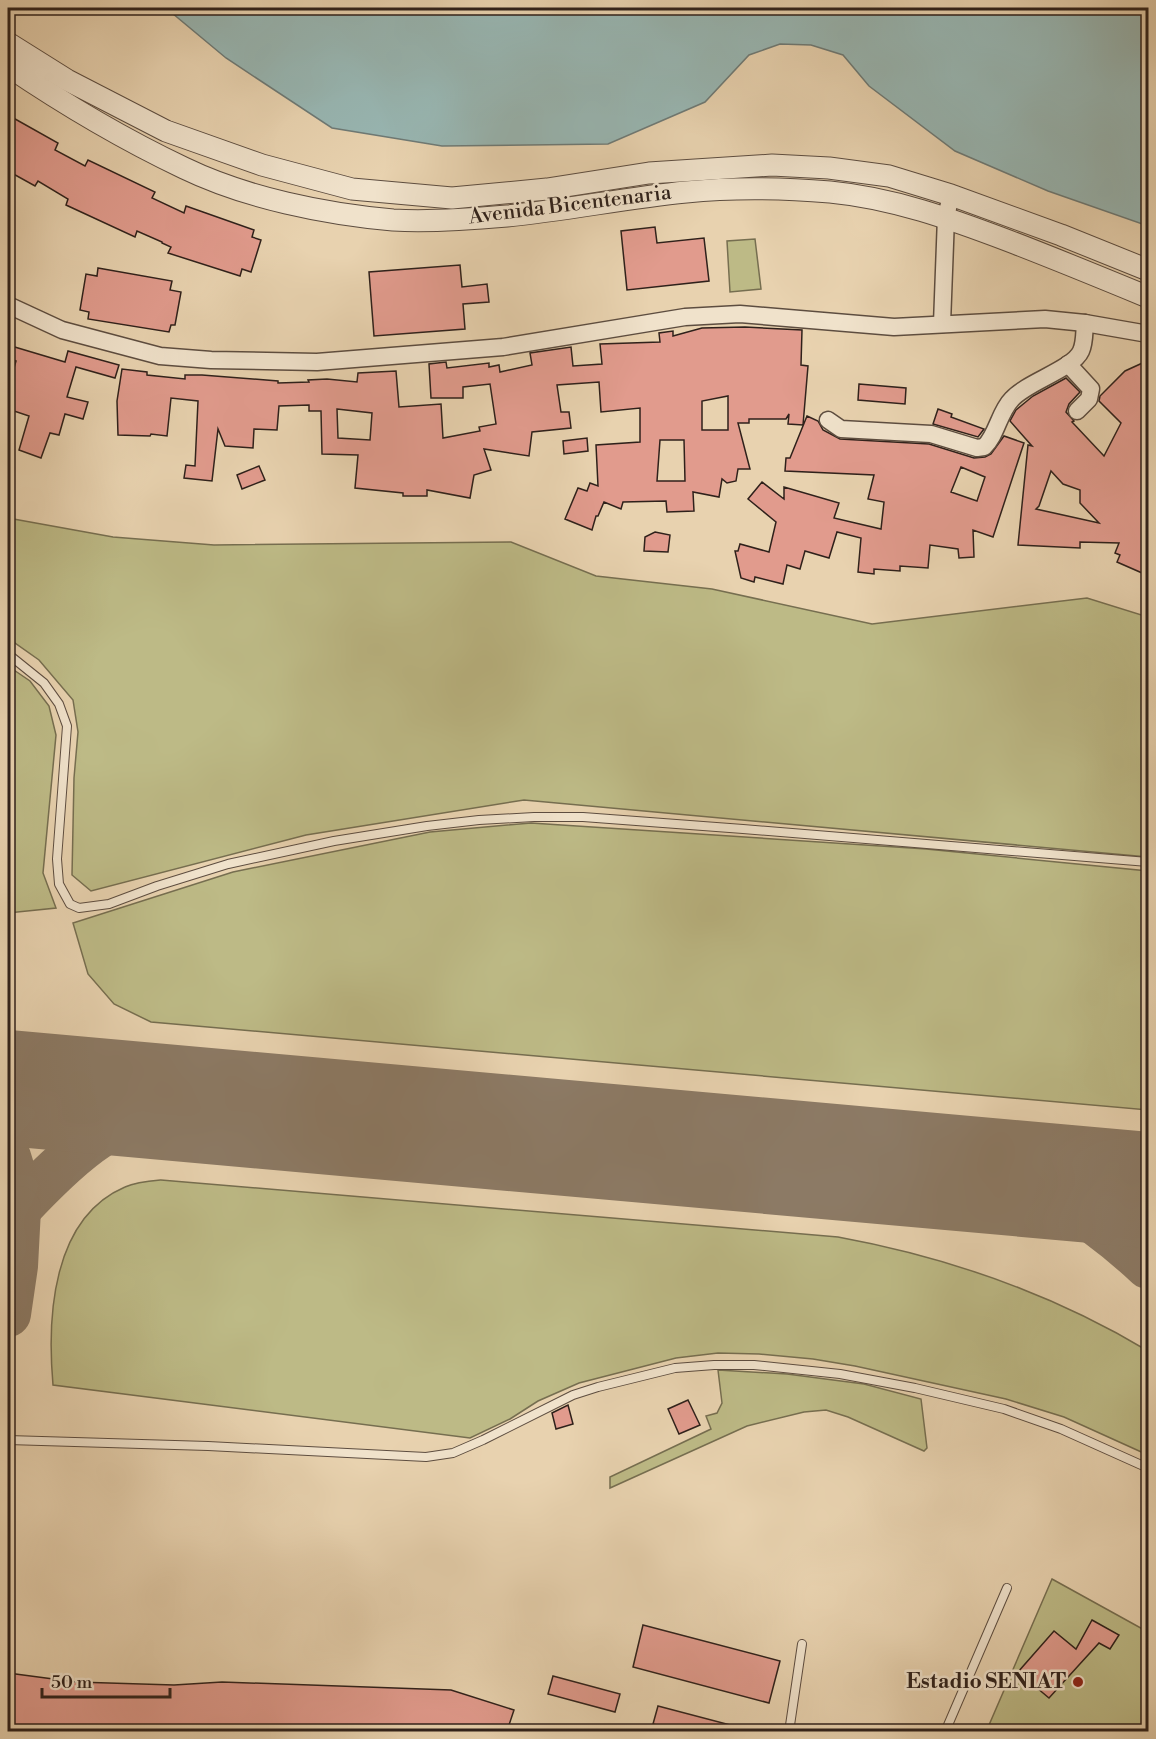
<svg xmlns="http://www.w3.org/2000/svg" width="1156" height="1739" font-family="'Libre Bodoni',serif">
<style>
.green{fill:#bdba86;stroke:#766e50;stroke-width:1.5}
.water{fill:#98b6b2;stroke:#6e7a76;stroke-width:1.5}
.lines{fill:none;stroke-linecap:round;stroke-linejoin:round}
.taxiway{stroke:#8c7a65;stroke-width:46}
.runway{stroke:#8c7a65;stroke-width:116}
.building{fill:#e19b8d;stroke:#2f211b;stroke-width:1.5;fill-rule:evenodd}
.service-casing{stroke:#5d4d40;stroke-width:10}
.minor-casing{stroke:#5d4d40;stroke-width:19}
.tertiary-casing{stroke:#5d4d40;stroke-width:23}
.service{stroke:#f0e2cb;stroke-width:8}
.minor{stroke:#f0e2cb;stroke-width:16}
.tertiary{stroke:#f0e2cb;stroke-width:21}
.poi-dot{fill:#8f2418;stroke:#f0e2cb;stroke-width:2}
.labels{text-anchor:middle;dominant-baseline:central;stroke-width:5;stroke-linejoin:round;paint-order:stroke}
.street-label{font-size:21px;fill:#2f211b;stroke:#f0e2cb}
.poi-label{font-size:21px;font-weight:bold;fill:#2f211b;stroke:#f0e2cb;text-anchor:end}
</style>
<rect width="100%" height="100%" fill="#e8d2af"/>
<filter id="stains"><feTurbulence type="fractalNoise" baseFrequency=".00333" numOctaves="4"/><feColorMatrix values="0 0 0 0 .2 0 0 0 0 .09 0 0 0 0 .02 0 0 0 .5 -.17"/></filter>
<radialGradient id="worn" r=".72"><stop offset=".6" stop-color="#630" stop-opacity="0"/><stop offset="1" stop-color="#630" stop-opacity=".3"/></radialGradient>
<g class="green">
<polygon points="755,239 761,289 730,292 727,241"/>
<polygon points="8,518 113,537 214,545 511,542 596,576 712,589 872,624 1087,598 1148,617 1148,857 524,800 306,835 91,891 72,875 74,778 78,732 73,700 39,660 8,638"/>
<polygon points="8,666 30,681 49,706 56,735 43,873 56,908 8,913"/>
<polygon points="531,823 926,849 1148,871 1148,1110 151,1022 114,1004 88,974 73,923 233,872 430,832"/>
<path d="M161 1180 838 1237C947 1257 1053 1294 1148 1351V1455L1064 1417 1006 1399 855 1366 813 1359 759 1354 718 1353 676 1358 579 1383 538 1401 510 1419 470 1438 53 1385C47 1317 52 1218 125 1187 136 1182 149 1181 161 1180Z"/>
<polygon points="718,1370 787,1374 864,1384 921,1399 927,1448 924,1451 848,1417 826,1410 804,1412 747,1426 610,1488 610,1477 711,1429 706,1416 717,1413 722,1403"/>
<polygon points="1052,1579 1148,1632 1148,1731 986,1732"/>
</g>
<polygon class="water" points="166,8 1148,8 1148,226 1048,191 955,151 869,86 843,55 811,45 780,44 749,55 705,102 608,144 442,146 332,128 226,58"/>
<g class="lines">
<g class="taxiway">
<path d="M8 1157 17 1186 18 1209C62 1162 111 1114 177 1103"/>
<path d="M987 1175C1005 1180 1023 1184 1041 1191 1076 1204 1121 1241 1148 1266"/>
<polyline points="8,1314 15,1266 18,1209"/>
</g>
<polyline class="runway" points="8,1088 1148,1190"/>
</g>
<g class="building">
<polygon points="8,115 58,143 55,150 85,166 88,160 155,192 152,198 184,213 186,206 254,230 252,237 261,240 251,272 242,269 240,276 168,253 171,247 162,243 162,242 137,231 135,237 66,205 68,199 38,181 35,186 8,171"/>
<polygon points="655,227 657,243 704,238 709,281 627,290 621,231"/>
<polygon points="460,265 462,287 487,284 489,302 463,304 465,329 374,336 369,272"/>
<polygon points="98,268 172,281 170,290 181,292 175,325 171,325 169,332 88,319 89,312 80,310 86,274 97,276"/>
<path d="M745 327 802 330 801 365 808 366 803 425 788 424 789 414 786 419H749V423H738L750 469H738L736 481 727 483 722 479 719 497 693 492 694 511 667 512 666 501 623 502 621 509 604 502 598 516H596L592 530 565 519 578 488 587 491 590 483 598 486 596 445 640 442V408L601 412 599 382 557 385 561 412H569L571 428 532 432 529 456 484 449 491 470 474 475 470 498 427 490V496H403V493L355 488 358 455 322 454 321 411H309V405L279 406 277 430 254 429 253 448 225 446 218 429 212 481 184 478 186 465 195 466 198 401 171 398 167 436 151 434 150 436 118 435 117 401 122 369 147 372V375L185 379V375H202L278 381V383L309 382 308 380 327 379 357 382 358 373 396 371 399 407 441 404 443 438 480 431 479 427 496 424 490 384 463 387V398H431L429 364 446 362 447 368 489 363V367L499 365 500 372 532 365 530 353 571 347 573 366 602 364 600 344 660 342 659 333 673 331V336L702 328ZM728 396V430H702V401ZM337 409 372 413 370 440 338 438ZM660 440H684L685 481H657Z"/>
<polygon points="8,345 65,362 68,351 119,365 115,378 76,367 67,397 88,402 83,419 65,414 59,435 50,433 41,458 19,450 29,416 8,409 8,398 13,383 10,382 16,361 8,358"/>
<path d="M1149 360V576L1117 562 1120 555 1115 553 1119 543 1080 542V548L1018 545 1028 445 1032 446 1010 421 1016 410 1033 396 1066 378 1080 392 1069 404 1066 412 1074 421 1072 422 1104 456 1121 423 1099 401 1100 396 1125 371ZM1051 471 1063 484 1080 490V503L1099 523 1036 509 1039 506Z"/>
<polygon points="859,384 906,388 905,404 858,400"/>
<polygon points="938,409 952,414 951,417 984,429 978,437 933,424"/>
<path d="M807 416 818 421 823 430 840 439 929 444 974 458 985 457 991 454 1004 436 1024 443 993 537 973 530 974 557 959 558 958 549 930 545 928 568 900 566V571L874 569V574L858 572 861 538 837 532 829 558 805 551 800 569 787 565 783 584 755 577 754 582 741 578 735 551H738L740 544 769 552 776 522 748 499 762 482 784 499V487L839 503 834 518 881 529 884 502 868 499 874 475 785 471 786 458H790ZM961 467 985 477 977 501 951 492Z"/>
<polygon points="587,438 588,451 564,454 563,441"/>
<polygon points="259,466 265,480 242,489 237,475"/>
<polygon points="655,532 670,535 668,552 644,551 645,537"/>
<polygon points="688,1400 700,1425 679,1434 668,1409"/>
<polygon points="568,1405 573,1424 556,1429 552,1413"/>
<polygon points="1092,1620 1119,1635 1110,1649 1099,1643 1049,1698 1018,1672 1054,1631 1076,1649"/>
<polygon points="643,1625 780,1661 769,1703 633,1667"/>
<polygon points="8,1673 76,1682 174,1685 222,1682 451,1690 514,1710 507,1731 8,1731"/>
<polygon points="553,1676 620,1694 615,1712 548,1694"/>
<polygon points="658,1706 738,1727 737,1731 680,1731 653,1724"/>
</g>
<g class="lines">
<defs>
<g id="service">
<polyline points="8,654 44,683 59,704 67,726 57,859 59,884 70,904 79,908 109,904 157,886 228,864 334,841 427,826 479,820 534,817 583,817 743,829 1148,862"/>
<polyline points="8,1440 208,1446 426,1457 453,1453 483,1440 573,1395 598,1387 675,1368 714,1365 754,1365 840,1374 915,1388 1004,1409 1061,1429 1148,1468"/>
<polyline points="789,1732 802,1644"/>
<polyline points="945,1732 1007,1588"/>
</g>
<g id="minor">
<polyline points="8,305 62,330 160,356 211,360 317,362 503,347 685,317 740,314 894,327 1045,319 1085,323 1148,334"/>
<polyline points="942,324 946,217 951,195"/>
<polyline points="1068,364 1091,389 1089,399 1077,411"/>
<path d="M828 420 841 429 931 434 977 448 984 447C997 435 999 412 1012 399 1027 382 1073 369 1081 351 1085 342 1084 332 1085 323"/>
</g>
<g id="tertiary">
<polyline points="8,43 67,80 166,131 262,165 352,189 452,198 547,189 649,173 772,165 829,168 889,176 951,195 1061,235 1148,270"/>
<path d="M8 66C64 104 123 139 184 168 246 198 325 214 393 220 428 222 473 219 507 216 567 210 626 198 686 192 734 187 783 188 830 192 893 198 951 219 1009 241 1056 259 1102 278 1148 297"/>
</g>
</defs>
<use href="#service" class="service-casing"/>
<use href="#minor" class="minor-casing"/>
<use href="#tertiary" class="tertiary-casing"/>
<use href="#service" class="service"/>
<use href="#minor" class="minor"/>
<use href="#tertiary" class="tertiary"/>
</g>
<circle class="poi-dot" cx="1078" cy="1682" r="6"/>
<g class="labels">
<g class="street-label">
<text transform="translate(570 205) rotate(-7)">Avenida Bicentenaria</text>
</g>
<g class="poi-label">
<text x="1066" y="1682">Estadio SENIAT</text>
</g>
</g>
<rect width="1156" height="1739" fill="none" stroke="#e8d2af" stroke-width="30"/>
<rect x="9" y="9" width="1138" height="1721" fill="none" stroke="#2f211b" stroke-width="3"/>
<rect x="15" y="15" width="1126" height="1709" fill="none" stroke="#2f211b" stroke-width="1.5"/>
<path d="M42 1688v9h128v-9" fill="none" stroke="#2f211b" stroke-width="3"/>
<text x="51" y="1688" font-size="18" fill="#2f211b" stroke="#f0e2cb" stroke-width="4.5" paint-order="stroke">50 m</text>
<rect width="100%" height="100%" filter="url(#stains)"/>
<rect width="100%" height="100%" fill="url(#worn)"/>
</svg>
